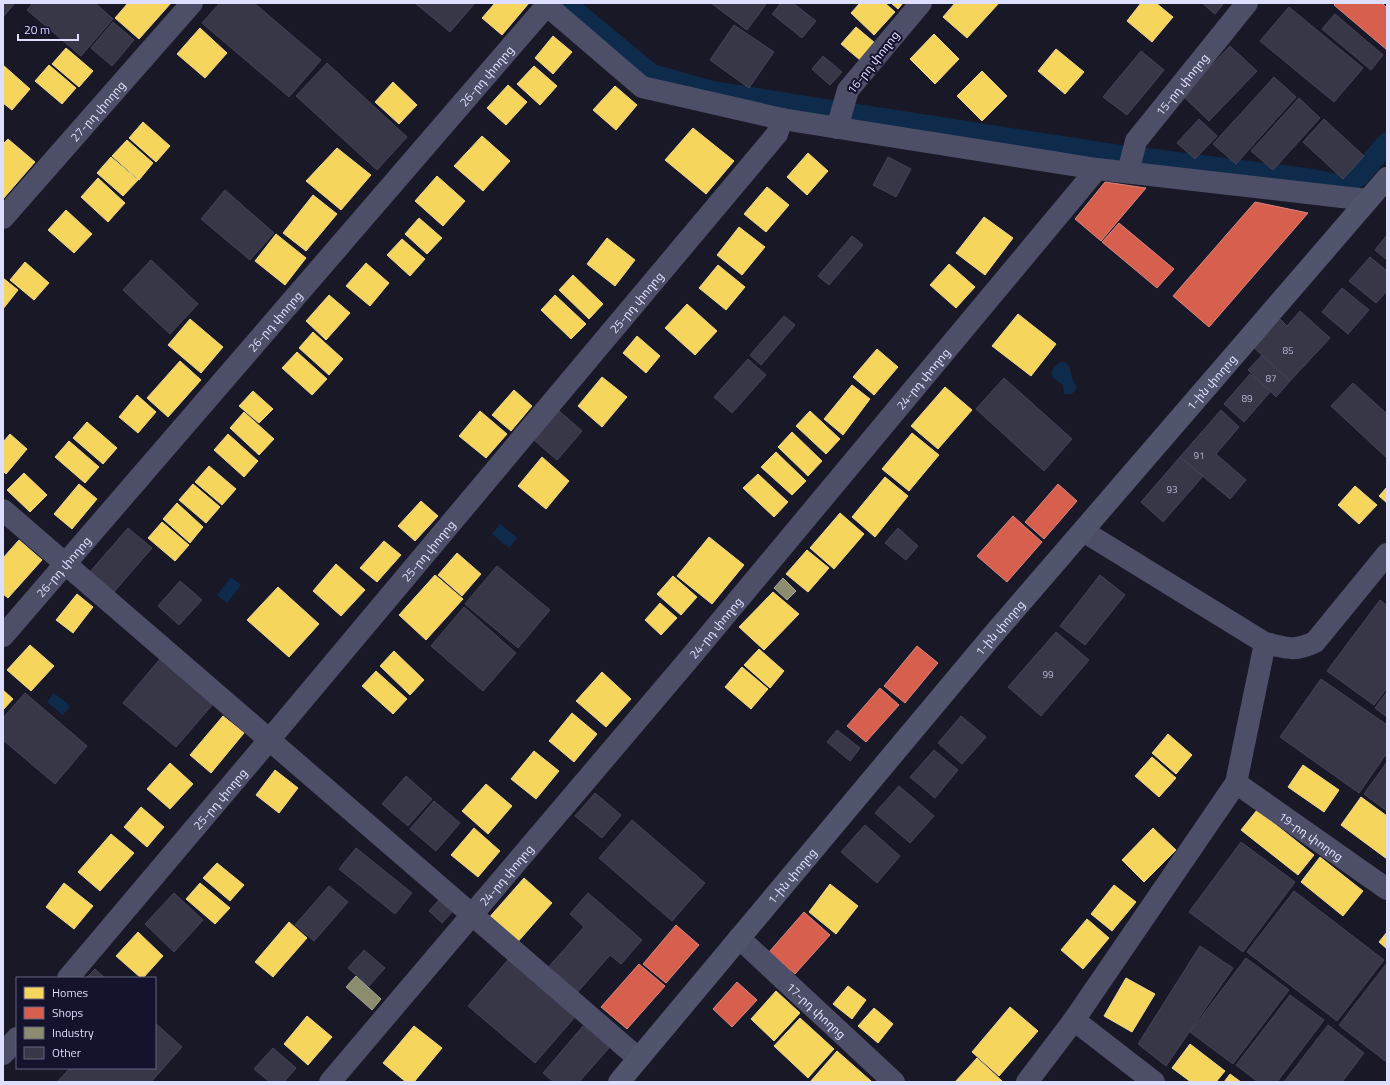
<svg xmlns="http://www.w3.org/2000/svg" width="1390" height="1085" font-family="'Titillium Web','Noto Sans Armenian',sans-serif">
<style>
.water{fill:#0f2b4c}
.homes{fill:#f6d55c;stroke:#efd88d}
.shops{fill:#d6604d;stroke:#d88682}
.industry{fill:#8c8c6e;stroke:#a5a59a}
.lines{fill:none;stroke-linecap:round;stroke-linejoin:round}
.canal{stroke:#0f2b4c;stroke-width:21}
.building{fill:#383748;stroke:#454359}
.street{stroke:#4d4e67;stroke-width:22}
.secondary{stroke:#51546d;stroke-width:22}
.labels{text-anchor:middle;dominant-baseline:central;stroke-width:4;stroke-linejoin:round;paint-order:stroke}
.number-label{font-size:10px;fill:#b4b4d1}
.street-label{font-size:12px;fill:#dedeff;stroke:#14122d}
</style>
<rect width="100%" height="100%" fill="#191827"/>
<g class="water">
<path d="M1060 362C1071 362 1070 370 1072 378 1073 381 1075 384 1077 387 1074 394 1071 395 1064 394L1063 385 1052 377V370Z"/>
<polygon points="500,524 517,538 509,548 492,534"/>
<polygon points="231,577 241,585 227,603 217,595"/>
<polygon points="54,693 70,706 63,715 47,702"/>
</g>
<g class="homes">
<polygon points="128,3 171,3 139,39 115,18"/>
<polygon points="495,3 529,3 502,35 482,18"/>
<polygon points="860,3 885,3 895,12 874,35 851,13"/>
<polygon points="891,3 903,3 898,9"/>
<polygon points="955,3 999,3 967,38 943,17"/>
<polygon points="1141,3 1156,3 1173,17 1152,42 1127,21"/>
<polygon points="856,27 875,43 860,60 841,44"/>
<polygon points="200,28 227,53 205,78 177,54"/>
<polygon points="934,34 959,59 935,84 910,59"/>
<polygon points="553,36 572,52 553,74 535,58"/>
<polygon points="66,48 93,71 79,87 52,64"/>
<polygon points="1056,49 1084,72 1065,94 1038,71"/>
<polygon points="3,65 30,89 12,110 3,103"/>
<polygon points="49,65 76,88 62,104 35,81"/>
<polygon points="534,66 557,86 540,105 517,84"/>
<polygon points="982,71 1007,96 982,121 957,96"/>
<polygon points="393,82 417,105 399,124 375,102"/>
<polygon points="508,85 527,102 506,125 487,108"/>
<polygon points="615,86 637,105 616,130 593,110"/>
<polygon points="143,122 170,146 156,162 129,138"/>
<polygon points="693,128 734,161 706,194 665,160"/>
<polygon points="482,136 510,161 483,191 454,166"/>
<polygon points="8,139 35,162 3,199 3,144"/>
<polygon points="127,140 153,163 139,180 112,156"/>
<polygon points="337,148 371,175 341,210 306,181"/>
<polygon points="808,153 828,171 807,195 787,177"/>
<polygon points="111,157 138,180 123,196 97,173"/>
<polygon points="437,176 465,201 443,226 415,201"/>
<polygon points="98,178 125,203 108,222 81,197"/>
<polygon points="767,187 789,205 766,232 744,214"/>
<polygon points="313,195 337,214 306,251 283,233"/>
<polygon points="66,210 92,234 74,253 48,230"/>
<polygon points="984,217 1013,238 985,275 956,253"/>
<polygon points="419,218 442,238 427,254 405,234"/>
<polygon points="739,227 765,247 742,275 717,255"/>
<polygon points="276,234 306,258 285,285 255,261"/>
<polygon points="607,238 635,260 615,286 587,264"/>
<polygon points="402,239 425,259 410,276 387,255"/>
<polygon points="25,262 49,283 34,300 10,280"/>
<polygon points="366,263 389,283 370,306 346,286"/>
<polygon points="949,264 975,287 956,308 930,285"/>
<polygon points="718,265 745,287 726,310 699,288"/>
<polygon points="573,275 603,304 589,319 559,290"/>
<polygon points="3,278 18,290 3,309"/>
<polygon points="329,295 350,313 326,340 306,321"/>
<polygon points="555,295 586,324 571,339 541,310"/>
<polygon points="687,304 717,331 695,355 665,328"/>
<polygon points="1018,314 1056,344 1031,376 992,346"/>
<polygon points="190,319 223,347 201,373 168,345"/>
<polygon points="313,332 343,359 329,375 299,348"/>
<polygon points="637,336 660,356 646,373 623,353"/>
<polygon points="877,349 898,367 874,395 853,377"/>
<polygon points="297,352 327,379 312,395 282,368"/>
<polygon points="180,361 201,380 168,417 147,398"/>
<polygon points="602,377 627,397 602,427 578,406"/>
<polygon points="852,385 870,399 843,435 824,419"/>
<polygon points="945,387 972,410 938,449 911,426"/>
<polygon points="514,390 532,406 511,431 492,415"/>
<polygon points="253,391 273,409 259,423 239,406"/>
<polygon points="137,395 156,412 138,433 119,417"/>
<polygon points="480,411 507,434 486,458 459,436"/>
<polygon points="810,411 840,439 826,454 796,426"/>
<polygon points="244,412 274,439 259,455 230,428"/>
<polygon points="87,422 117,448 103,464 73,438"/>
<polygon points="792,432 822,461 808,476 778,447"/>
<polygon points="912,433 939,455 909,491 882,469"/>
<polygon points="10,434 27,449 6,474 3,471 3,442"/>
<polygon points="228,434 258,461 244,477 214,450"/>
<polygon points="69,441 99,467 85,483 55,457"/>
<polygon points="776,452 806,481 792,495 761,467"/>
<polygon points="542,457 569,481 546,509 518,486"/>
<polygon points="209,466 236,489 222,505 195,482"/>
<polygon points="24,473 47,495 30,512 7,490"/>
<polygon points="758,474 788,502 774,517 743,488"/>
<polygon points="885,477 908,496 875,537 852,517"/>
<polygon points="79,484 97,499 72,529 54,514"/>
<polygon points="193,484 220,507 206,523 179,500"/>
<polygon points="1355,486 1377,505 1359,524 1338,505"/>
<polygon points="1387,487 1387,503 1379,496"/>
<polygon points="421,501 438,516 415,541 398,526"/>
<polygon points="177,503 203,527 190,543 163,519"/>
<polygon points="840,513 864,534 834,569 810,548"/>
<polygon points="162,522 189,545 175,561 148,538"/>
<polygon points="709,537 744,565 712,604 677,576"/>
<polygon points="19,540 42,560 8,598 3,594 3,558"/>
<polygon points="384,541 401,555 377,582 360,568"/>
<polygon points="807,550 829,568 808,592 786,574"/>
<polygon points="457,553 481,574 462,596 438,575"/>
<polygon points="336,564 365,590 341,616 313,591"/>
<polygon points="435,575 463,599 426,640 399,615"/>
<polygon points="673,576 697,597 681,615 657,594"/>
<polygon points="278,587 319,624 289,657 247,620"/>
<polygon points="773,592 799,614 764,650 739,627"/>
<polygon points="77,594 93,607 73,633 56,620"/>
<polygon points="660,603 677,618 661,635 645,620"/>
<polygon points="30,645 54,666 31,691 7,670"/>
<polygon points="759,649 784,671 770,688 744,665"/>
<polygon points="394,651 424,680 410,695 380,666"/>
<polygon points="742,667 768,689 751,709 725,687"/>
<polygon points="376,671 407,699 393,714 362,686"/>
<polygon points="602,672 631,699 606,727 576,701"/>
<polygon points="3,690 13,699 3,710"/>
<polygon points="572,713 597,734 574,762 549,741"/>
<polygon points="223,716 244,733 211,773 190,755"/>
<polygon points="1168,734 1192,755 1176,774 1152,753"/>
<polygon points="534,751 559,771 536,799 511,779"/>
<polygon points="1152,757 1176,778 1159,797 1135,776"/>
<polygon points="170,763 193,784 170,809 147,789"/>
<polygon points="1303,765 1339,790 1324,812 1288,787"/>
<polygon points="275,770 298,788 279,813 256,795"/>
<polygon points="486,784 512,806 488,834 462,811"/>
<polygon points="1361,797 1387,816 1387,859 1341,825"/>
<polygon points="141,807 164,827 147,847 124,827"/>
<polygon points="1257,810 1314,855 1298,875 1241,830"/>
<polygon points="474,828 500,851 478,877 451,855"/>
<polygon points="1153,828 1176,850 1144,882 1122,860"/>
<polygon points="111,834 134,853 100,891 78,872"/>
<polygon points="1320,857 1363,891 1343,916 1301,882"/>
<polygon points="217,863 244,885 230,901 203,878"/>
<polygon points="524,878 552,903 515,945 487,920"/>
<polygon points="64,883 93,906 74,929 46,907"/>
<polygon points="200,883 230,908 215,924 186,899"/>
<polygon points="830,884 858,906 836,934 809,912"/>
<polygon points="1114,885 1136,902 1112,931 1091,914"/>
<polygon points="1087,919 1109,938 1083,969 1061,950"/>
<polygon points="289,922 307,938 273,977 255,962"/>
<polygon points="138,932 163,956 143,978 141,978 116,956"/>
<polygon points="1387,932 1387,949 1379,942"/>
<polygon points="1126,978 1155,994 1132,1032 1104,1016"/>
<polygon points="848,986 866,1000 852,1019 833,1004"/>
<polygon points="776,991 800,1013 774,1041 751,1019"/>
<polygon points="1010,1007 1038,1031 999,1076 972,1052"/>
<polygon points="874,1008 893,1024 878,1043 858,1026"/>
<polygon points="307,1016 332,1037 308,1065 284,1044"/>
<polygon points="800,1018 834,1049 808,1078 774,1046"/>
<polygon points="414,1026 442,1048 414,1082 406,1082 383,1063"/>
<polygon points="1190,1044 1225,1071 1216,1082 1191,1082 1172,1068"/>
<polygon points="837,1051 871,1081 871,1082 810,1082"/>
<polygon points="977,1058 1002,1081 1001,1082 955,1082"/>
<polygon points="1230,1074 1241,1082 1224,1082"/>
</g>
<g class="shops">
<polygon points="1336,3 1382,3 1387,8 1387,50 1334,5"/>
<polygon points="1105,182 1146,188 1101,241 1075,219"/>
<polygon points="1255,202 1308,213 1209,327 1173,296"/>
<polygon points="1119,223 1174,269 1157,288 1102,242"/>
<polygon points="1058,484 1077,501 1044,539 1025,522"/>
<polygon points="1013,516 1042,542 1007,582 977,556"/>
<polygon points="917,646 938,663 905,703 884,686"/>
<polygon points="880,688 899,705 866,742 847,726"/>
<polygon points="804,912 830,935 795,974 769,952"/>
<polygon points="676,925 699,945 666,983 643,964"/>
<polygon points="639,964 665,986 627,1029 601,1007"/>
<polygon points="737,982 757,1000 732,1027 713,1009"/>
</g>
<g class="industry">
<polygon points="783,578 796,591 787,600 774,588"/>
<polygon points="356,976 381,999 372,1010 346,987"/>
</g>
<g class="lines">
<g class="canal">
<polyline points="565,3 651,74 710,91 834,111"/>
<polyline points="853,114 1123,156"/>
<polyline points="1142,158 1310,179 1342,186 1359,176 1387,143"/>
</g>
</g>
<g class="building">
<polygon points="3,3 15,3 3,17"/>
<polygon points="33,3 95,3 113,19 81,56 27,10"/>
<polygon points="220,3 254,3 321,60 289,97 202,23"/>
<polygon points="415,3 475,3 450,32"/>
<polygon points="711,3 767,3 747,30"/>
<polygon points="781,3 793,3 816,21 802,38 772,14"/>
<polygon points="1202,3 1224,3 1215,14"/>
<polygon points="1289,7 1363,68 1334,102 1260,41"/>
<polygon points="1335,14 1383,55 1371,70 1322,29"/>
<polygon points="113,22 134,40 112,66 91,48"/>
<polygon points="734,25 774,52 749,88 710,60"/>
<polygon points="1230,46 1257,71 1209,121 1183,96"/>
<polygon points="1141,51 1164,70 1127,115 1103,97"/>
<polygon points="823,56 842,72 830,85 812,69"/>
<polygon points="327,63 407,137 377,170 296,96"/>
<polygon points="1274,77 1296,97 1236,164 1213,144"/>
<polygon points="1299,98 1320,118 1273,170 1251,151"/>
<polygon points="1199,119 1217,136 1195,159 1177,143"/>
<polygon points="1324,119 1364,156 1343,179 1303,142"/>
<polygon points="888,157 911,169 896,197 873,185"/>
<polygon points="225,190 274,233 250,260 201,219"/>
<polygon points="1387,235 1387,260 1375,250"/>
<polygon points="852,236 863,245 829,285 818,276"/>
<polygon points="1370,257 1387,271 1387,291 1376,303 1349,281"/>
<polygon points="151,260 198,304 170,334 123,290"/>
<polygon points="1342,288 1369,310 1348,334 1322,312"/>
<polygon points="1300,311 1330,338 1290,381 1251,345 1277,316 1287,326"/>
<polygon points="784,316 795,325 761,365 750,355"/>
<polygon points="1262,355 1290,381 1276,397 1248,370"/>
<polygon points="748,359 766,375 732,413 714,397"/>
<polygon points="1250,374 1271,391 1244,422 1224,404"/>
<polygon points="1004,378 1072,439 1044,471 976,409"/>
<polygon points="1353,383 1387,414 1387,458 1331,406"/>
<polygon points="1221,410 1239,427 1216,454 1246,480 1230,499 1180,457"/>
<polygon points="559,411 582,431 557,460 534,440"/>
<polygon points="1180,457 1203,476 1163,522 1141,502"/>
<polygon points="128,528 152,548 113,593 89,573"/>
<polygon points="898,528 918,546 906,560 885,543"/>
<polygon points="497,566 550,610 518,648 465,604"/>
<polygon points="1100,575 1125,595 1085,645 1060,626"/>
<polygon points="180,581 202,600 179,625 158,606"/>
<polygon points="1380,600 1387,606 1387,688 1374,705 1327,671"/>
<polygon points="464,607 516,653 483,691 431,646"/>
<polygon points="1056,632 1089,660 1041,716 1008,687"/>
<polygon points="160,659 213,704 176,747 123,703"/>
<polygon points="1321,679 1387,725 1387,753 1359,793 1280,737"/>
<polygon points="1387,692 1387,717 1375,708"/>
<polygon points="25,693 87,746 55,784 3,740 3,718"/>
<polygon points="961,716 986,737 962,764 938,743"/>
<polygon points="837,730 860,748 850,761 827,742"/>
<polygon points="934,750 958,770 935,798 910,777"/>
<polygon points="1387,762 1387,811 1364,794"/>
<polygon points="406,776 432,799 408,826 382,804"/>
<polygon points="899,786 934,816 910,843 875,813"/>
<polygon points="595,793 621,815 602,838 575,816"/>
<polygon points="434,801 460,823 436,851 410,829"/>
<polygon points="632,820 705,883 672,921 599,858"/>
<polygon points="865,825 900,856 877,883 841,852"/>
<polygon points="1241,842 1295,882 1243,952 1189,912"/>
<polygon points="356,848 412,893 395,914 339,869"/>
<polygon points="329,886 348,902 314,941 295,925"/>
<polygon points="1294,891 1384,960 1337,1021 1247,952"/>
<polygon points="174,893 203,920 174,952 145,924"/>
<polygon points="588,893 642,940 621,964 610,955 575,995 546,970 584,927 570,914"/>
<polygon points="440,899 453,911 442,923 429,911"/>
<polygon points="1200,946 1233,968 1166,1066 1138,1044"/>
<polygon points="364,950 385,968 369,986 348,968"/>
<polygon points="1246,958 1289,990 1233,1064 1190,1032"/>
<polygon points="508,960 575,1017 535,1063 468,1006"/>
<polygon points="1387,963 1387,1058 1385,1061 1339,1025"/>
<polygon points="95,969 105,978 86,978"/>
<polygon points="1290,995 1324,1020 1277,1082 1258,1082 1236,1065"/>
<polygon points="155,1023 182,1047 151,1082 57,1082 70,1068 155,1068"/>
<polygon points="1328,1025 1364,1053 1342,1082 1284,1082"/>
<polygon points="583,1026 609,1048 579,1082 554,1082 543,1073"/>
<polygon points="273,1048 296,1068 284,1082 270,1082 254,1069"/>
</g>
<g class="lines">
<g class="street">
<polyline points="544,3 642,87 782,119 1097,169 1368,200"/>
<polyline points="837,128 848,90 921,3"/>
<path id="s1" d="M1128 172 1136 141 1247 3"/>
<path id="s2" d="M3 218 192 3"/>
<polyline points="3,510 638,1058"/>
<path d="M1083 531 1265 643C1287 648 1294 652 1315 642L1387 554"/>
<path id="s3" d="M3 636 547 5"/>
<path id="s4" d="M1236 783 1387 889"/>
<path id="s5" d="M739 938 894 1082"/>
<path id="s6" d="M68 978 270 739 777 134 782 119"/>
<polyline points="1074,1020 1154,1082"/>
<polyline points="3,1054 17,1038"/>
<path id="s7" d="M330 1082 689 659 1097 169"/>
<polyline points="1027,1082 1074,1020 1236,783 1265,643"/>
</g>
<path class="secondary" id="s8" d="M619 1082 992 636 1387 178"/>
</g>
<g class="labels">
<g class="number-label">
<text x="1288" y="350">85</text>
<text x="1271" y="378">87</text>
<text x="1247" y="398">89</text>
<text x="1199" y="455">91</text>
<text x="1172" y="489">93</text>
<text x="1048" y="674">99</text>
</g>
<g class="street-label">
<text transform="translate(873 62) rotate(-52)">16-րդ փողոց</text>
<text stroke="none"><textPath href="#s3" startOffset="740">26-րդ փողոց</textPath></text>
<text stroke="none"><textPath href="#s1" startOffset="105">15-րդ փողոց</textPath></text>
<text stroke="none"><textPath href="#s2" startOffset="143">27-րդ փողոց</textPath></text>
<text stroke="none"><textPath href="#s6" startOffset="883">25-րդ փողոց</textPath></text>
<text stroke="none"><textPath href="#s3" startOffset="416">26-րդ փողոց</textPath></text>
<text stroke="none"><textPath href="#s7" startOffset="920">24-րդ փողոց</textPath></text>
<text stroke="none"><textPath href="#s8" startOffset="917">1-ին փողոց</textPath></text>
<text stroke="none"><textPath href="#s6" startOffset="559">25-րդ փողոց</textPath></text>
<text stroke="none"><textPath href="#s3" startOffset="92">26-րդ փողոց</textPath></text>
<text stroke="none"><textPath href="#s7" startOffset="596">24-րդ փողոց</textPath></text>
<text stroke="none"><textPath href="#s8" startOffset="593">1-ին փողոց</textPath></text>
<text stroke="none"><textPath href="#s6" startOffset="235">25-րդ փողոց</textPath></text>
<text stroke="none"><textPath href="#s4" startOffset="92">19-րդ փողոց</textPath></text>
<text stroke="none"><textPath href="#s7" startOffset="272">24-րդ փողոց</textPath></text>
<text stroke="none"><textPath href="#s8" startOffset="269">1-ին փողոց</textPath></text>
<text stroke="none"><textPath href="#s5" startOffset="106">17-րդ փողոց</textPath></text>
</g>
</g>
<rect width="1390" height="1085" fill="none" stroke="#dedeff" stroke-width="8"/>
<rect x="16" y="977" width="140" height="92" fill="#14122d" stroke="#656481"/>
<rect x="24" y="987" width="20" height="12" fill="#f6d55c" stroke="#656481"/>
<text x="52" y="997" font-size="12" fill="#dedeff">Homes</text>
<rect x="24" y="1007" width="20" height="12" fill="#d6604d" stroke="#656481"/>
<text x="52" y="1017" font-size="12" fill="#dedeff">Shops</text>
<rect x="24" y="1027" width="20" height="12" fill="#8c8c6e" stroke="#656481"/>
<text x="52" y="1037" font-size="12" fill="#dedeff">Industry</text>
<rect x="24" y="1047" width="20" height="12" fill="#383748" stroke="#656481"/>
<text x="52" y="1057" font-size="12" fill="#dedeff">Other</text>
<path d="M18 34v6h60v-6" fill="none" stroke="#dedeff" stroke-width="2"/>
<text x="24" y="34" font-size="12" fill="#dedeff" stroke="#14122d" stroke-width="3" paint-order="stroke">20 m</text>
</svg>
